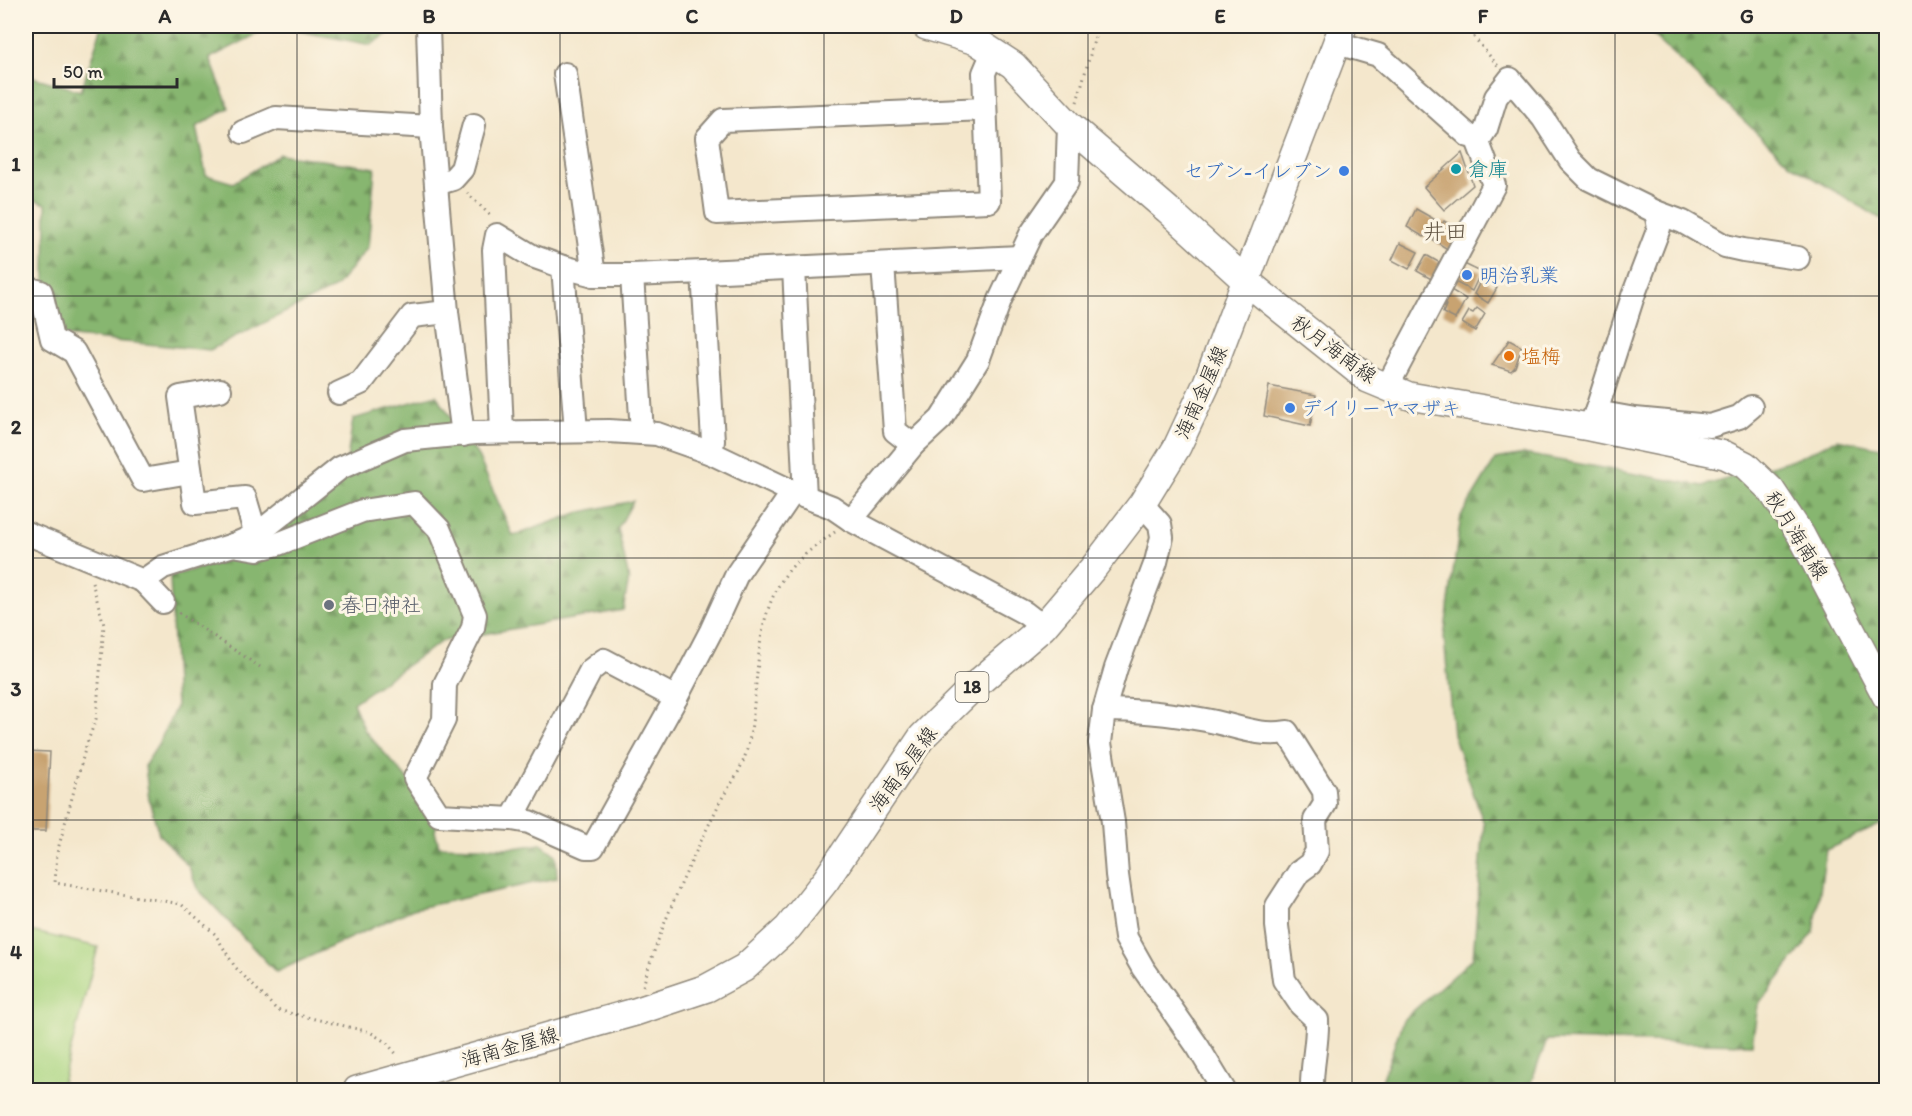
<svg xmlns="http://www.w3.org/2000/svg" width="1912" height="1116" font-family="Itim,'Klee One',sans-serif">
<style>
.forest{fill:url(#forest-firs);stroke:#59704d;stroke-width:1.5}
.green{fill:#aad581;stroke:#6a8056;stroke-width:1.5}
.building{fill:#c8a371}
.lines{fill:none;stroke-linecap:round;stroke-linejoin:round}
.minor-casing{stroke:#90897c;stroke-width:26}
.major-casing{stroke:#90897c;stroke-width:30}
.path{stroke:#90897c;stroke-width:3;stroke-dasharray:1.5 4.5;stroke-linecap:butt}
.minor{stroke:#fff;stroke-width:22}
.major{stroke:#fff;stroke-width:27}
.grid{fill:none;stroke:#2b2b2b;stroke-width:1.5;stroke-opacity:0.55}
.culture-dot{fill:#0f9aa8;stroke:#fcf5e5;stroke-width:2}
.shop-dot{fill:#3f7fe0;stroke:#fcf5e5;stroke-width:2}
.food-dot{fill:#e8710a;stroke:#fcf5e5;stroke-width:2}
.worship-dot{fill:#6b7280;stroke:#fcf5e5;stroke-width:2}
.labels{text-anchor:middle;dominant-baseline:central;stroke-width:6;stroke-linejoin:round;paint-order:stroke}
.shield{fill:#fcf5e5;stroke:#6a6863;stroke-width:1.5}
.shield-label{font-size:18px;font-weight:bold;fill:#2b2b2b}
.culture-label{font-size:20px;fill:#0d838f;stroke:#fcf5e5;text-anchor:start}
.shop-label{font-size:20px;fill:#366cbe;stroke:#fcf5e5;text-anchor:start}
.street-label{font-size:20px;fill:#2b2b2b;stroke:#fcf5e5}
.food-label{font-size:20px;fill:#c56008;stroke:#fcf5e5;text-anchor:start}
.worship-label{font-size:20px;fill:#5b616d;stroke:#fcf5e5;text-anchor:start}
.quarter-label{font-size:22px;fill:#625544;stroke:#fcf5e5}
.neatline{fill:none;stroke:#2b2b2b;stroke-width:2}
.grid-label{font-size:20px;text-anchor:middle;font-weight:bold;fill:#2b2b2b}
</style>
<defs>
<pattern id="forest-firs" width="22" height="20" patternUnits="userSpaceOnUse" patternTransform="scale(1.5)"><rect width="22" height="20" fill="#87b66f"/><path d="M5 1l3.5 6h-7zM16 11l3.5 6h-7z" fill="#6f945b"/></pattern>
</defs>
<rect width="100%" height="100%" fill="#fcf5e5"/>
<filter id="ink" filterUnits="userSpaceOnUse"><feTurbulence type="fractalNoise" baseFrequency=".0167" numOctaves="2"/><feDisplacementMap in="SourceGraphic" scale="12" xChannelSelector="R" yChannelSelector="G"/><feConvolveMatrix kernelMatrix="1 2 1 2 8 2 1 2 1" color-interpolation-filters="sRGB"/></filter>
<filter id="wash" filterUnits="userSpaceOnUse"><feTurbulence type="fractalNoise" baseFrequency=".008" numOctaves="4" result="noise"/><feDisplacementMap in="SourceGraphic" scale="24" xChannelSelector="R" yChannelSelector="G"/><feGaussianBlur stdDeviation="1.35" result="paint"/><feColorMatrix in="noise" values="0 0 0 0 0 0 0 0 0 0 0 0 0 0 0 0 0 1.4 0 .05"/><feComposite in="paint" operator="in"/></filter>
<g filter="url(#wash)">
<rect width="100%" height="100%" fill="#f4e7cc"/>
<g class="forest">
<polygon points="102,26 273,26 210,58 229,108 196,127 206,175 233,183 280,154 375,168 368,247 336,287 210,350 61,336 45,280 46,204 26,197 26,75 81,91"/>
<polygon points="273,26 399,26 371,45"/>
<polygon points="1643,26 1886,26 1886,222 1790,164"/>
<polygon points="436,395 478,456 513,536 577,513 633,501 618,529 629,579 623,610 442,641 353,703 365,731 439,815 435,831 439,846 514,848 541,844 556,855 557,878 413,909 276,972 197,888 189,867 159,834 149,800 145,765 158,745 176,707 170,576 218,563 323,495 346,466 353,419"/>
<polygon points="1837,439 1886,449 1886,822 1826,850 1814,932 1758,1005 1752,1044 1547,1040 1528,1090 1379,1090 1403,1020 1473,958 1484,824 1453,734 1444,637 1461,516 1496,459 1524,454 1703,486 1798,458"/>
</g>
<polygon class="green" points="26,930 98,947 60,1090 26,1090"/>
<g id="blocks">
<g class="building">
<polygon points="1462,153 1473,185 1444,210 1424,187"/>
<polygon points="1416,209 1434,219 1424,237 1407,227"/>
<polygon points="1444,221 1460,231 1449,250 1433,240"/>
<polygon points="1400,243 1418,252 1409,269 1392,260"/>
<polygon points="1426,255 1442,264 1433,280 1417,271"/>
<polygon points="1460,262 1481,272 1472,291 1455,282"/>
<polygon points="1482,278 1497,288 1488,303 1474,294"/>
<polygon points="1446,287 1466,299 1455,319 1443,313 1446,305 1438,301"/>
<polygon points="1477,308 1485,314 1475,331 1462,323 1469,311 1473,313"/>
<polygon points="1509,340 1522,347 1515,367 1511,371 1492,365"/>
<polygon points="1269,386 1316,395 1310,426 1264,416"/>
<polygon points="26,751 50,752 46,831 26,831"/>
</g>
</g>
</g>
<g filter="url(#ink)">
<use href="#blocks" fill-opacity="0" stroke="#90897c" stroke-width="1.5"/>
<g class="lines">
<defs>
<g id="minor">
<polyline points="428,26 431,127 447,312 463,435"/>
<polyline points="1337,43 1378,55 1469,136 1480,138 1486,129 1496,97 1510,79 1543,118 1570,160 1589,179 1656,212 1659,228 1633,296 1596,412 1589,427"/>
<polyline points="565,74 594,275"/>
<polyline points="985,109 723,120 707,138 717,213 989,201 984,73 993,52"/>
<polyline points="243,132 276,118 431,127"/>
<polyline points="436,184 453,179 462,169 474,125"/>
<polyline points="1656,212 1683,222 1725,246 1743,250 1798,258"/>
<polyline points="883,264 895,431 913,445"/>
<polyline points="563,267 594,275 632,275 642,433"/>
<polyline points="794,268 805,497"/>
<polyline points="703,272 1020,257"/>
<polyline points="632,275 703,272 713,441 711,453"/>
<polyline points="26,288 41,292 52,339 74,352 143,480 190,472"/>
<polyline points="1387,387 1494,185 1476,137"/>
<polyline points="220,390 180,397 195,503 245,498 256,535"/>
<polyline points="339,393 361,383 412,316 447,312"/>
<polyline points="1596,412 1635,419 1710,426 1739,417 1751,407"/>
<polyline points="502,431 494,250 497,235 532,256 563,267 576,431"/>
<polyline points="1142,504 1160,524 1162,537 1156,562 1116,668 1104,710 1100,743 1113,822 1117,875 1126,938 1143,968 1198,1047 1224,1090"/>
<polyline points="851,520 913,445 941,419 978,360 1000,300 1031,234 1067,182 1069,125"/>
<polyline points="26,533 143,581 163,602"/>
<polyline points="233,545 257,549 278,544 362,511 414,503 439,529 475,615 473,628 445,684 444,720 415,778 439,815 512,819 591,670 604,660 676,698 711,631 737,574 793,492"/>
<polyline points="143,581 163,567 233,545 256,535 340,468 405,440 475,433 609,431 657,434 711,453 793,492 832,507 851,520 1025,613 1043,627"/>
<path d="M1104 710C1138 710 1172 714 1206 720 1234 725 1258 737 1287 732L1324 791 1325 804 1315 820 1317 851 1310 864 1299 872 1277 906V926L1284 980 1301 1005 1317 1020C1318 1044 1311 1067 1312 1090"/>
<polyline points="512,819 529,822 586,847 593,847 676,698"/>
</g>
<g id="major">
<polyline points="926,26 976,41 1013,65 1069,125 1168,210 1246,281 1368,379 1409,396 1589,427 1725,455 1745,465 1771,490 1801,535 1886,696"/>
<polyline points="357,1090 635,1012 707,988 744,968 788,928 826,880 922,737 973,687 1043,627 1094,567 1142,504 1177,447 1206,385 1343,26"/>
</g>
</defs>
<use href="#minor" class="minor-casing"/>
<use href="#major" class="major-casing"/>
<g class="path">
<polyline points="1468,26 1473,36 1499,67"/>
<polyline points="1077,102 1098,26"/>
<polyline points="467,193 492,217"/>
<polyline points="92,582 104,625 96,719 86,746 57,853 55,883 181,904 215,934 235,967 277,1010 370,1032 387,1043 398,1056"/>
<polyline points="179,613 260,667"/>
<path d="M643 986C661 923 691 861 720 802 726 790 736 779 741 766 750 747 752 725 754 704 759 660 758 615 784 577 795 560 818 544 835 532"/>
</g>
<use href="#minor" class="minor"/>
<use href="#major" class="major"/>
</g>
</g>
<path class="grid" d="M297 26V1090M560 26V1090M824 26V1090M1088 26V1090M1352 26V1090M1615 26V1090M26 296H1886M26 558H1886M26 820H1886"/>
<circle class="culture-dot" cx="1456" cy="169" r="6"/>
<g class="shop-dot">
<circle cx="1344" cy="171" r="6"/>
<circle cx="1467" cy="275" r="6"/>
<circle cx="1290" cy="408" r="6"/>
</g>
<circle class="food-dot" cx="1509" cy="356" r="6"/>
<circle class="worship-dot" cx="329" cy="605" r="6"/>
<g class="labels">
<rect class="shield" x="955.5" y="672" width="33" height="30" rx="4.5"/>
<g class="shield-label">
<text x="972" y="687">18</text>
</g>
<g class="culture-label">
<text x="1468" y="169">倉庫</text>
</g>
<g class="shop-label">
<text x="1332" y="171" text-anchor="end">セブン-イレブン</text>
<text x="1479" y="275">明治乳業</text>
<text x="1302" y="408">デイリーヤマザキ</text>
</g>
<g class="street-label">
<text transform="translate(1334 349) rotate(36)">秋月海南線</text>
<text transform="translate(1201 392) rotate(-66)">海南金屋線</text>
<text transform="translate(1797 535) rotate(58)">秋月海南線</text>
<text transform="translate(903 769) rotate(-54)">海南金屋線</text>
<text transform="translate(510 1047) rotate(-16)">海南金屋線</text>
</g>
<g class="food-label">
<text x="1521" y="356">塩梅</text>
</g>
<g class="worship-label">
<text x="341" y="605">春日神社</text>
</g>
<g class="quarter-label">
<text x="1445" y="231">井田</text>
</g>
</g>
<rect width="1912" height="1116" fill="none" stroke="#fcf5e5" stroke-width="66"/>
<path d="M54 78v9h123v-9" fill="none" stroke="#2b2b2b" stroke-width="3"/>
<text x="63" y="78" font-size="18" fill="#2b2b2b" stroke="#fcf5e5" stroke-width="4.5" paint-order="stroke">50 m</text>
<rect x="33" y="33" width="1846" height="1050" class="neatline"/>
<g class="grid-label">
<text x="165" y="23">A</text>
<text x="429" y="23">B</text>
<text x="692" y="23">C</text>
<text x="956" y="23">D</text>
<text x="1220" y="23">E</text>
<text x="1483" y="23">F</text>
<text x="1747" y="23">G</text>
<text x="16" y="171">1</text>
<text x="16" y="434">2</text>
<text x="16" y="696">3</text>
<text x="16" y="959">4</text>
</g>
</svg>
